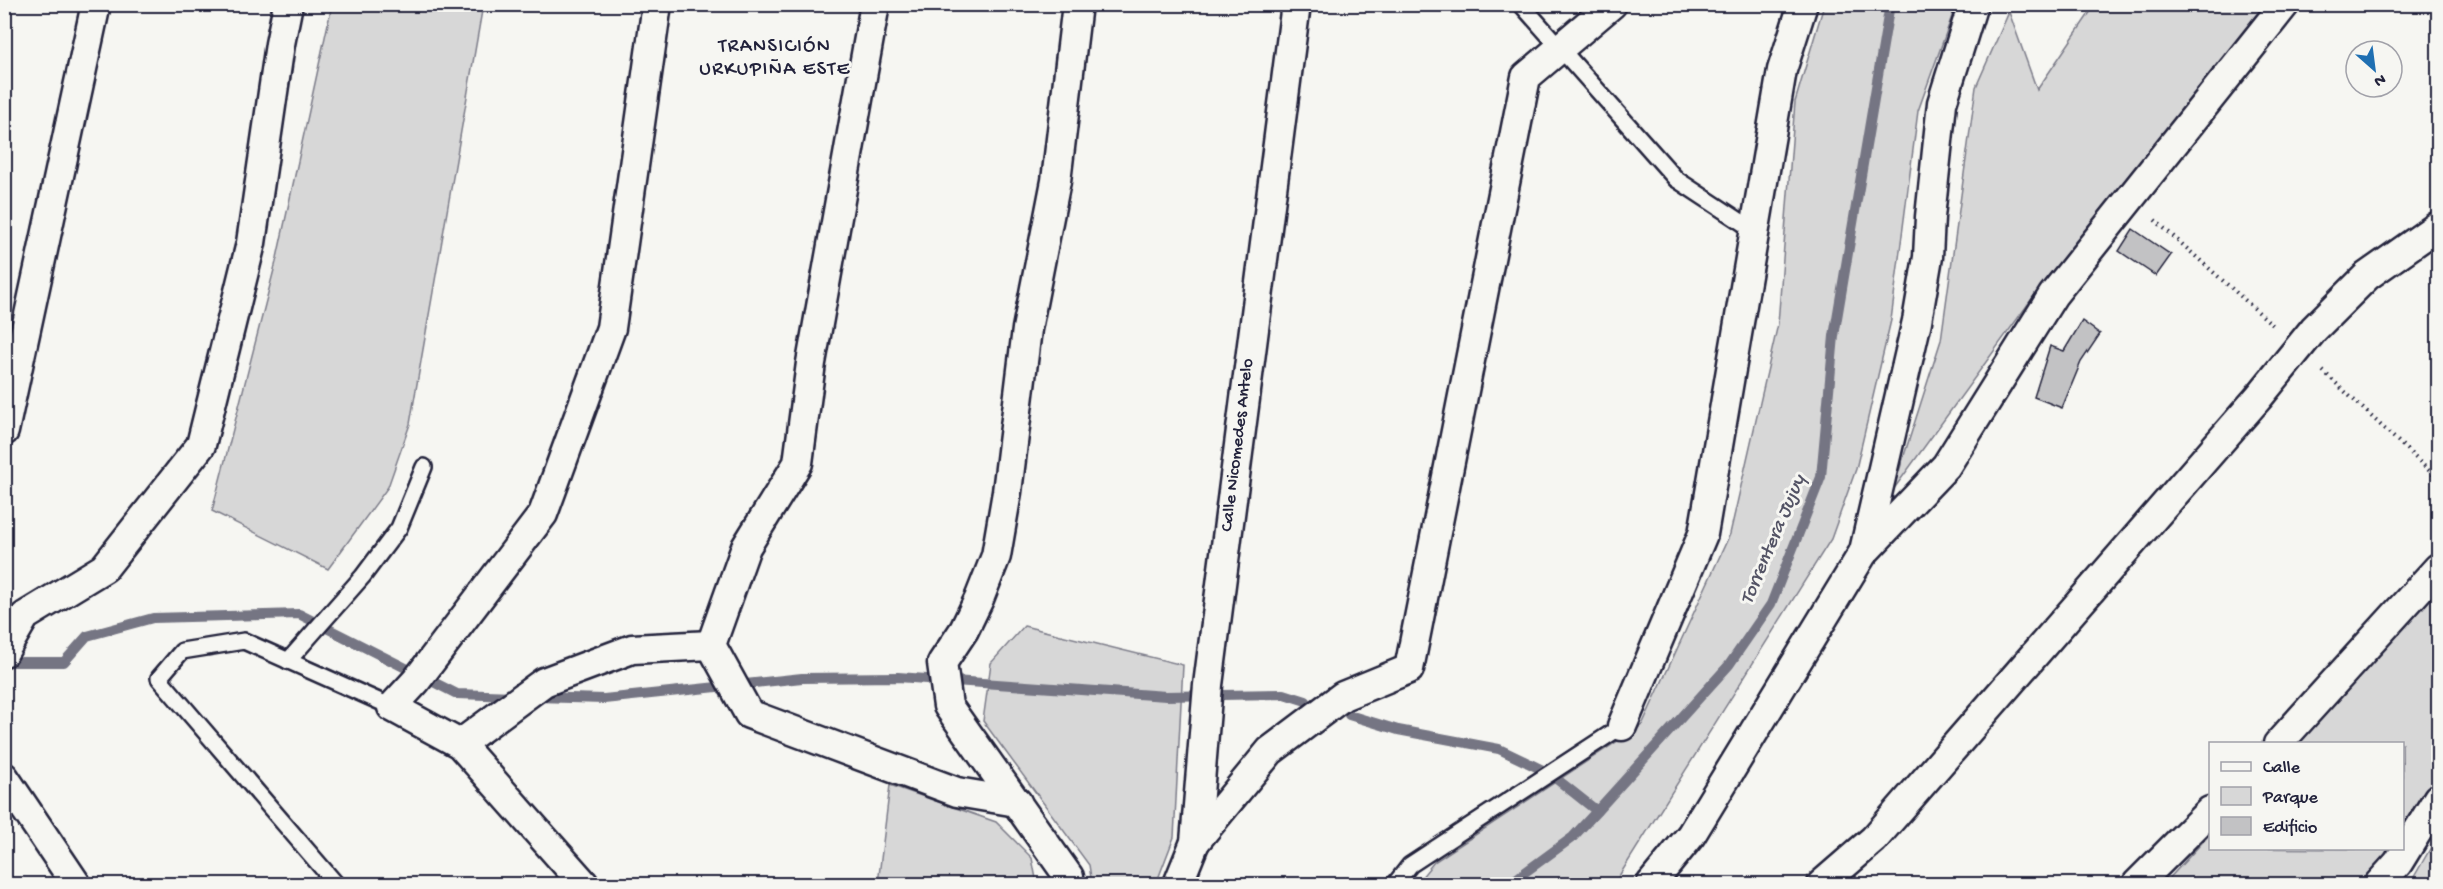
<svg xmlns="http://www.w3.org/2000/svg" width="2443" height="889" font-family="'Gochi Hand',sans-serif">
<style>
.green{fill:#d7d7d7;stroke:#7c7c89;stroke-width:1.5}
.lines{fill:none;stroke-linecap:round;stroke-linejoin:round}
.stream{stroke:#757583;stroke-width:10}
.building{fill:#c2c2c4;stroke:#22223b;stroke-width:1.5}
.lane-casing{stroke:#22223b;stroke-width:20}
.street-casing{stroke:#22223b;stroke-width:33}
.path{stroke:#22223b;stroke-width:4;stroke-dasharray:1.5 4.5;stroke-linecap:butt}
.lane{stroke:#f6f6f2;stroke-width:15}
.street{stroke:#f6f6f2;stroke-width:28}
.labels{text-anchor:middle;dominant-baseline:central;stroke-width:6;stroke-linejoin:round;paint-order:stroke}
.street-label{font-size:18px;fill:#22223b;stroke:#f6f6f2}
.neighbourhood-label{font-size:20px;letter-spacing:1.5px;fill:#22223b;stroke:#f6f6f2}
.water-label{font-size:20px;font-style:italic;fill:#535365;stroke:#f6f6f2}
</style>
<rect width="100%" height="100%" fill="#f6f6f2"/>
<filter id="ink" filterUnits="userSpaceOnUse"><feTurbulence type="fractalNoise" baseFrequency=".0167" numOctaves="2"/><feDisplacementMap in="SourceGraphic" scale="12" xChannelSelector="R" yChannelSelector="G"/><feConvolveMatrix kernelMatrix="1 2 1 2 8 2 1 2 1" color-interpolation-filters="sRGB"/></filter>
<g filter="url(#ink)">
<g class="green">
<polygon points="332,5 483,5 410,424 388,487 328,569 212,511 277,258"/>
<polygon points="1824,5 1956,5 1918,111 1891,320 1856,469 1831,539 1614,884 1416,884 1434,862 1642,725 1730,534 1778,324 1795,102"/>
<polygon points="2095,5 2264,5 2047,278 1893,490 1941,340 1976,87 2009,12 2037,90"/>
<polygon points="2438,589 2438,777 2403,831 2402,744 2295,744"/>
<polygon points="1024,626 1183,665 1174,837 1156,884 1092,884 1089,865 983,721 991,663"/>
<polygon points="890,785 996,822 1032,858 1037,884 878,884"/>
<polygon points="2210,834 2210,848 2391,849 2363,884 2164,884"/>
<polygon points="2438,835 2438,867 2434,884 2410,884"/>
</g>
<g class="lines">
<g class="stream">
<polyline points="4,662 64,662 87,636 153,618 299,614 457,694 514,696"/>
<polyline points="536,697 604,699 802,678 898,677 1166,696 1284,694 1306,701"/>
<polyline points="1349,715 1398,730 1499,749 1549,773 1597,811"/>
<polyline points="1509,884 1573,837 1597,811 1729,665 1771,604 1821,477 1834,336 1890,4"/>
</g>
</g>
<g class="building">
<polygon points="2133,229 2171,255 2156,276 2119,251"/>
<polygon points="2082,321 2100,334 2081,362 2062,408 2034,397 2050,346 2064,351"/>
</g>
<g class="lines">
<defs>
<g id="lane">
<polyline points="1521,4 1676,179 1755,231"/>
<polyline points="288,661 363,576 399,528 424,467"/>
<polyline points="336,884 159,678 182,651 244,641 392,707"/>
<polyline points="1395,884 1410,865 1622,726"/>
</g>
<g id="street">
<polyline points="875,4 811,363 798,463 746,547 711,645 749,714 957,792 1017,802"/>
<polyline points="4,431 96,4"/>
<polyline points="1864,551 1917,321 1928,257 1930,217 1942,103 1973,4"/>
<polyline points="4,652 25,616 104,568 201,445 251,243 280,44 288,4"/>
<polyline points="1622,726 1703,534 1782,70 1803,4"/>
<polyline points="460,744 544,682 632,649 711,645"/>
<polyline points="2278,744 2438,568"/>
<polyline points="4,777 76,884"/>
<polyline points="1195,842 1270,751 1343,696 1409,669 1526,77 1612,4"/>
<polyline points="584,884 460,744 392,707 416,681 543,514 611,328 657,4"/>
<polyline points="1070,884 1069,877 948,706 942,663 964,630 979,599 996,556 1007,492 1027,329 1056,181 1077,4"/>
<polyline points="1178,884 1195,842 1208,685 1296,4"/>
<polyline points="1651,884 1691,835 1863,553 1946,466 2053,295 2285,4"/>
<polyline points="1822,884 1874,839 2258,398 2314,329 2367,276 2438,226"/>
<polyline points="2137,884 2210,811"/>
<polyline points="2379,884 2398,863 2438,798"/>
</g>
</defs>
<use href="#lane" class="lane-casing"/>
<use href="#street" class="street-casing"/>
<g class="path">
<polyline points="2155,220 2275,327"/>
<polyline points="2323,371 2438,479"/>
</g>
<use href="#lane" class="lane"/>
<use href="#street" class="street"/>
</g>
</g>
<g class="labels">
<g class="street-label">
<text transform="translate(1238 445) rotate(-83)">Calle Nicomedes Antelo</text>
</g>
<g class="neighbourhood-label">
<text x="775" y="47">TRANSICIÓN<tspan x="775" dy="23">URKUPIÑA ESTE</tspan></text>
</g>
<g class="water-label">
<text transform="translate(1774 540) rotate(-67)">Torrentera Jujuy</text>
</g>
</g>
<rect width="2443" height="889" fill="none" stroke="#f6f6f2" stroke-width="24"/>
<rect x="12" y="12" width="2419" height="865" fill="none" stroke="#22223b" stroke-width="2" filter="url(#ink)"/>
<rect x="2209" y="742" width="195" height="108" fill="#f6f6f2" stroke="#a1a1a9" stroke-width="1.5"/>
<rect x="2221" y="762" width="30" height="9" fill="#f6f6f2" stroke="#a1a1a9" stroke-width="1.5"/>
<text x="2263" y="772" font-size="18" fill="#22223b">Calle</text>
<rect x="2221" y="787" width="30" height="18" fill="#d7d7d7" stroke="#a1a1a9" stroke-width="1.5"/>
<text x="2263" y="802" font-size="18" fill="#22223b">Parque</text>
<rect x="2221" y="817" width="30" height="18" fill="#c2c2c4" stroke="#a1a1a9" stroke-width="1.5"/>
<text x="2263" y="832" font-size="18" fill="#22223b">Edificio</text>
<g transform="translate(2374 69) rotate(152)"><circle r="28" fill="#f6f6f2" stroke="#a1a1a9" stroke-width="1.5"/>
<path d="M0-4.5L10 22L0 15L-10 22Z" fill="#1f6fb2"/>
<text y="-9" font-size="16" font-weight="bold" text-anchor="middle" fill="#22223b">N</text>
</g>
</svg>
